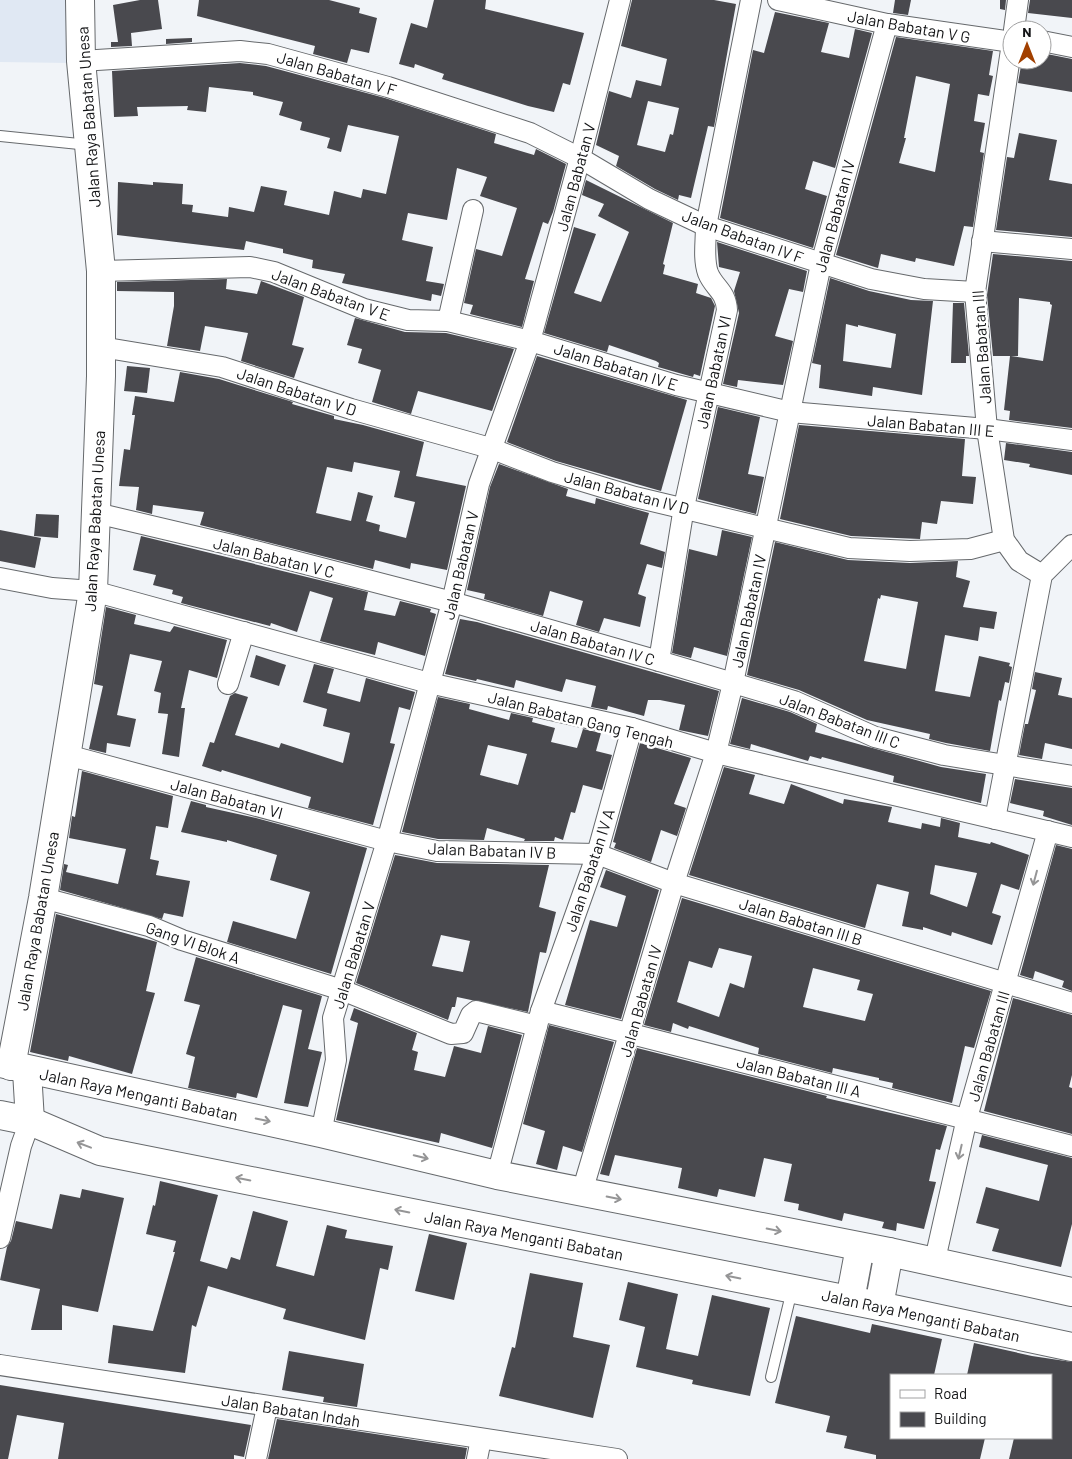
<svg xmlns="http://www.w3.org/2000/svg" width="1072" height="1459" font-family="Barlow,sans-serif">
<style>
.built{fill:#e0e8f3}
.building{fill:#49494e;fill-rule:evenodd}
.lines{fill:none;stroke-linecap:round;stroke-linejoin:round}
.lane-casing{stroke:#66696c;stroke-width:12}
.street-casing{stroke:#66696c;stroke-width:22}
.secondary-casing{stroke:#66696c;stroke-width:30}
.lane{stroke:#fff;stroke-width:10}
.street{stroke:#fff;stroke-width:20}
.secondary{stroke:#fff;stroke-width:28}
.oneway{stroke:#959596}
.labels{text-anchor:middle;dominant-baseline:central;stroke-width:5;stroke-linejoin:round;paint-order:stroke}
.street-label{font-size:16px;fill:#131416;stroke:#fff}
</style>
<rect width="100%" height="100%" fill="#f1f4f8"/>
<polygon class="built" points="0,0 70,0 69,63 0,62"/>
<g class="building">
<polygon points="140,0 158,0 162,29 131,33 132,46 111,47 111,42 118,42 113,5"/>
<polygon points="199,0 329,0 360,8 359,13 377,18 369,53 351,49 347,63 313,54 315,46 197,16"/>
<polygon points="434,0 486,0 485,9 584,33 570,85 563,83 554,112 528,106 442,79 444,74 415,64 414,68 399,64 411,23 427,28"/>
<path d="M632 0H714L736 4 714 127 708 126 691 198 679 195 678 200 655 189 616 166 619 156 596 145 609 91 631 98 636 80 661 86 667 59 621 46ZM648 101 679 108 673 135 670 134 665 152 637 145Z"/>
<polygon points="895,0 911,0 908,15 893,13"/>
<polygon points="1000,0 1006,0 1005,10 1000,9"/>
<polygon points="1030,0 1072,0 1072,18 1028,13"/>
<polygon points="775,12 829,23 821,52 849,58 855,29 872,33 835,168 813,161 805,189 827,196 813,248 720,218 753,50 764,53"/>
<path d="M896 37 993 51 989 75 993 76 989 96 978 94 974 121 985 123 980 152 984 153 973 227 964 226 954 266 916 258 915 262 881 254 878 268 836 255ZM916 76 950 84 935 172 899 163 906 138H904Z"/>
<polygon points="192,38 192,42 166,44 166,39"/>
<polygon points="1042,53 1072,59 1072,92 1018,83 1022,60 1042,60"/>
<polygon points="240,63 266,66 385,98 496,134 494,143 534,155 536,149 566,164 553,212 548,224 543,222 525,279 534,281 522,327 470,314 473,305 464,303 476,249 502,256 517,208 480,196 487,177 457,168 447,220 408,213 402,240 433,247 426,281 444,284 441,296 432,294 431,301 342,283 345,274 312,268 313,260 283,253 283,249 246,241 244,250 117,235 118,182 153,185 153,182 183,184 182,204 193,205 192,212 228,217 229,207 254,212 261,186 287,191 284,205 329,215 334,191 361,198 363,189 386,194 399,136 348,125 341,152 327,148 330,138 300,130 302,122 279,115 283,102 253,95 253,92 209,87 206,112 187,110 188,106 137,107 138,116 114,117 112,71"/>
<polygon points="1019,133 1057,140 1049,180 1072,184 1072,237 996,230 1007,157 1014,158"/>
<polygon points="586,180 673,223 663,264 665,265 663,274 698,284 696,293 711,298 715,306 700,376 694,374 693,377 658,367 659,363 656,361 609,345 607,352 544,333 574,227 596,234 574,293 601,302 629,232 598,216 604,204 582,195"/>
<polygon points="717,242 807,271 803,292 789,289 775,336 793,341 783,385 738,380 737,387 723,384 739,313 734,291 740,272 719,267"/>
<path d="M993 254 1072 261V428L1009 420 1010 411 1004 410 1010 356H993L987 295ZM1019 298 1050 302V304L1052 305 1043 361 1011 356H1018Z"/>
<path d="M830 278 869 291 911 300 933 301 922 395 873 387 872 396 819 388 821 365 812 363ZM846 324 858 327V325L896 334 891 368 843 361Z"/>
<polygon points="227,279 226,289 257,294 261,281 304,297 292,345 304,348 294,378 241,361 248,333 205,326 200,351 167,346 174,306 174,292 117,291 117,282"/>
<polygon points="953,303 964,303 969,356 966,356 966,363 951,363"/>
<polygon points="355,318 405,332 446,333 514,349 492,411 418,391 411,414 372,402 381,370 358,363 362,349 347,345"/>
<polygon points="537,356 687,400 661,491 556,461 507,442"/>
<polygon points="127,366 150,368 147,393 124,391"/>
<path d="M180 372 219 379 293 402 292 404 334 416V419L363 425 424 442 416 476 466 486 447 570 411 563 410 569 375 560 373 569 200 525 204 512 153 505 152 514 136 510 139 487 119 486 124 449 130 450 135 415H132L135 396 174 402ZM354 462 400 471 394 497 415 502 406 538 379 531 380 525 366 521 373 496 358 492 351 521 316 513 327 467 352 472Z"/>
<polygon points="718,407 760,417 748,474 764,477 756,514 698,499"/>
<polygon points="799,425 965,439 962,476 976,477 973,504 941,501 937,524 922,522 920,539 851,536 780,519"/>
<polygon points="1006,443 1072,452 1072,475 1029,467 1030,464 1004,460"/>
<polygon points="499,464 568,489 566,496 595,504 596,498 649,513 640,544 665,552 662,568 647,564 638,594 646,597 640,627 604,618 599,632 576,625 583,601 550,591 543,616 484,599 485,594 467,590 490,487"/>
<polygon points="36,514 59,515 58,538 34,536"/>
<polygon points="0,530 41,538 35,568 0,561"/>
<polygon points="722,530 752,537 727,656 694,647 691,658 672,653 689,549 717,556"/>
<polygon points="141,536 368,592 364,610 395,616 400,601 431,609 430,612 436,614 425,656 378,642 375,655 320,641 333,598 310,591 297,632 271,623 270,626 181,603 183,597 172,594 173,590 153,585 156,575 133,570"/>
<path d="M775 542 848 560 910 563 958 561 956 577 970 581 963 607 997 612 994 629 980 627 978 641 945 635 935 691 970 697 979 656 1010 663 1009 666 1012 667 1009 683 1005 682 1001 701 999 700 990 751 946 743 929 739 930 734 867 720 799 690 747 675ZM881 595 918 602 906 669 864 661 878 598 880 599Z"/>
<polygon points="106,607 136,615 134,624 170,632 174,626 227,640 217,678 189,670 181,708 185,708 179,757 162,754 168,714 158,713 161,693 154,691 162,661 130,654 117,715 136,719 130,747 107,743 106,753 89,749 103,686 94,684"/>
<polygon points="460,619 477,622 719,691 708,736 679,730 685,705 660,700 648,700 644,716 608,706 607,710 591,707 596,686 566,679 562,692 516,680 514,688 477,679 476,681 445,674"/>
<polygon points="256,655 286,665 279,686 250,677"/>
<polygon points="314,664 334,669 327,693 360,702 366,678 415,692 410,710 399,707 390,743 395,744 373,825 308,808 311,797 222,770 221,772 202,766 210,742 214,743 230,696 235,693 248,697 235,735 279,748 281,743 343,763 350,733 323,726 327,709 303,702"/>
<polygon points="1035,672 1062,678 1058,695 1072,698 1072,749 1045,743 1042,759 1019,755 1025,724 1028,724 1036,690 1032,689"/>
<path d="M438 697 470 704 469 709 509 720 511 713 533 718 532 722 555 728 551 742 577 748 583 729 601 733 596 751 612 755 602 790 583 785 575 813 571 812 563 840 555 837 554 841H524L525 839 487 828 484 840 438 839 402 832ZM488 745 527 754 518 785 480 775Z"/>
<polygon points="742,698 790,712 817,724 815,732 941,767 986,774 981,803 893,782 894,776 822,757 821,759 810,756 808,761 751,744 750,749 730,744"/>
<polygon points="640,743 691,758 674,804 686,808 677,836 661,830 651,862 614,848 616,843 613,842"/>
<path d="M724 767 755 775 749 794 784 804 791 784 843 804 844 799 892 807 888 822 921 829 922 823 940 827 941 818 960 823 958 837 990 844 991 842 1029 855 1019 890 1001 884 992 913 1001 916 992 945 952 932 951 936 923 927V930L902 926 909 892 877 884 865 928 689 875ZM935 865 977 873 967 907 930 894Z"/>
<polygon points="82,771 173,796 168,828 156,826 150,859 159,861 156,875 190,881 183,917 164,913 162,919 60,890 64,864 68,865 66,872 118,884 126,849 69,838 72,816 75,817"/>
<polygon points="1015,779 1072,788 1072,825 1043,816 1044,811 1010,803"/>
<polygon points="191,801 206,805 206,807 256,818 367,848 331,974 227,942 233,921 296,939 310,892 270,880 277,855 227,840 227,842 181,832"/>
<polygon points="1056,845 1072,849 1072,991 1062,987 1064,981 1035,971 1033,979 1020,975"/>
<path d="M395 855 437 863 549 865 539 907 556 912 546 953 540 952 528 1012 457 997 455 1007H452L448 1020 356 983ZM441 935 470 941 463 972 432 966Z"/>
<polygon points="606,870 659,890 621,1019 565,1005 590,920 617,927 626,896 600,887"/>
<path d="M682 898 991 991 974 1048 965 1046 952 1103 892 1088 893 1083 879 1080V1078L833 1068 832 1073 758 1054 759 1048 689 1026 688 1029 673 1023 671 1032 644 1025ZM719 948 752 956 744 988 730 983 719 1017 677 1002 689 961 712 968ZM813 968 860 980 857 990 873 994 865 1021 803 1007Z"/>
<polygon points="56,914 157,942 146,991 155,993 132,1074 69,1056 68,1061 30,1052"/>
<polygon points="196,957 322,996 308,1049 322,1052 308,1107 284,1103 302,1010 283,1005 257,1098 237,1093 236,1098 188,1088 195,1057 186,1054 200,1005 184,1001"/>
<polygon points="1013,998 1072,1015 1072,1075 1069,1087 1072,1088 1072,1134 984,1111"/>
<polygon points="354,1008 417,1033 412,1050 418,1052 414,1070 445,1077 454,1046 481,1053 488,1026 522,1035 492,1148 441,1133 439,1143 336,1120 358,1023 350,1020"/>
<polygon points="549,1025 614,1042 582,1152 563,1146 557,1170 536,1164 545,1131 523,1124"/>
<polygon points="637,1048 827,1096 826,1098 947,1126 940,1150 936,1149 929,1181 936,1182 924,1229 897,1223 896,1231 882,1228 884,1222 844,1213 842,1221 798,1210 799,1204 784,1201 792,1164 764,1158 755,1197 719,1189 717,1197 678,1188 682,1168 615,1155 609,1176 600,1174"/>
<polygon points="982,1135 1072,1158 1072,1224 1061,1267 992,1251 999,1229 976,1223 986,1187 1039,1201 1048,1165 979,1147"/>
<polygon points="160,1181 218,1195 200,1261 227,1269 231,1257 240,1260 253,1211 288,1221 276,1266 314,1276 327,1225 347,1230 345,1238 393,1246 388,1270 380,1268 365,1340 283,1319 286,1309 208,1286 196,1327 192,1325 185,1373 108,1363 113,1325 153,1331 175,1252 173,1252 176,1241 146,1234 153,1205 155,1206"/>
<polygon points="82,1189 124,1198 98,1312 62,1305 62,1330 31,1330 40,1289 0,1280 7,1247 11,1241 16,1221 52,1229 60,1194 80,1198"/>
<polygon points="429,1234 467,1243 454,1300 415,1291"/>
<polygon points="530,1273 583,1283 573,1337 610,1345 593,1418 499,1396 512,1347 515,1348"/>
<polygon points="628,1282 678,1294 666,1349 698,1356 712,1295 770,1308 750,1396 692,1384 693,1380 636,1367 645,1327 619,1320"/>
<polygon points="796,1316 870,1333 872,1324 942,1339 934,1375 891,1375 891,1438 985,1438 980,1459 876,1459 876,1455 844,1448 847,1436 826,1432 830,1416 775,1403"/>
<polygon points="974,1343 1032,1356 1072,1362 1072,1459 1009,1459 1014,1438 1051,1438 1051,1375 967,1375"/>
<polygon points="289,1351 364,1364 357,1407 323,1402 324,1397 282,1390"/>
<polygon points="0,1385 251,1425 244,1457 234,1455 234,1459 58,1459 64,1423 17,1415 8,1459 0,1459"/>
<polygon points="277,1419 467,1448 465,1459 268,1459"/>
</g>
<g class="lines">
<defs>
<g id="lane">
<polyline points="0,136 89,145"/>
<polyline points="771,1377 792,1290"/>
</g>
<g id="street">
<polyline points="778,0 887,24 1012,42"/>
<polyline points="1014,30 1018,0"/>
<polyline points="1042,41 1072,47"/>
<polyline points="1012,43 975,292 987,429 1004,540 1019,561 1042,575"/>
<polyline points="81,61 240,51 268,54 388,87 530,133 580,158 649,199 706,226 871,279 924,289 975,292"/>
<polyline points="982,241 1072,249"/>
<polyline points="101,271 250,267 274,272 364,309 408,320 448,321 530,341 676,385 790,412 987,429 1072,440"/>
<polyline points="448,321 473,210"/>
<polyline points="101,347 222,367 351,409 490,448 552,472 635,497 849,548 910,551 970,549 1004,540"/>
<polyline points="96,513 232,545 452,602 659,661 794,701 875,737 944,755 1072,776"/>
<polyline points="0,578 52,588 93,591 429,683 632,728 716,753 1072,837"/>
<path d="M659 661 684 507 727 310C726 291 714 288 708 273 703 259 706 241 706 226L751 0"/>
<polyline points="228,684 244,632"/>
<polyline points="67,755 387,841 437,851 597,854 674,883 1072,1003"/>
<polyline points="995,819 1042,575 1072,545"/>
<polyline points="43,898 149,926 182,940 342,990 451,1034 463,1033 471,1015 476,1011 537,1026"/>
<polyline points="541,1011 1072,1146"/>
<polyline points="321,1133 336,1060 333,1018 387,841 452,602 479,484 530,341 580,158 620,0"/>
<polyline points="497,1175 541,1011 597,854 632,728"/>
<polyline points="582,1192 674,883 716,753 733,683 821,264 887,24"/>
<polyline points="0,1238 21,1146 30,1121"/>
<polyline points="934,1264 967,1118 1048,831"/>
<polyline points="0,1365 617,1459"/>
<polyline points="256,1459 267,1407"/>
<polyline points="477,1459 481,1439"/>
</g>
<g id="secondary">
<polyline points="0,1063 321,1133 497,1175 889,1252 1072,1292"/>
<polyline points="11,1066 43,898 93,591 101,376 101,271 81,61 80,0"/>
<polyline points="27,1071 30,1121"/>
<polyline points="0,1115 30,1121 100,1151 879,1306 1072,1347"/>
<polyline points="850,1300 860,1247"/>
<polyline points="879,1306 889,1252"/>
</g>
</defs>
<use href="#lane" class="lane-casing"/>
<use href="#street" class="street-casing"/>
<use href="#secondary" class="secondary-casing"/>
<use href="#lane" class="lane"/>
<use href="#street" class="street"/>
<use href="#secondary" class="secondary"/>
</g>
<defs><path id="oneway-shaft" d="M-6 0H5M1.5-3L5.5 0L1.5 3" fill="none" stroke-width="1.6" stroke-linecap="round" stroke-linejoin="round" transform="scale(1.25)"/></defs>
<g class="oneway">
<use href="#oneway-shaft" transform="translate(1035 878) rotate(105)"/>
<use href="#oneway-shaft" transform="translate(263 1120) rotate(12)"/>
<use href="#oneway-shaft" transform="translate(84 1145) rotate(-159)"/>
<use href="#oneway-shaft" transform="translate(960 1152) rotate(103)"/>
<use href="#oneway-shaft" transform="translate(421 1157) rotate(14)"/>
<use href="#oneway-shaft" transform="translate(243 1179) rotate(-169)"/>
<use href="#oneway-shaft" transform="translate(614 1198) rotate(11)"/>
<use href="#oneway-shaft" transform="translate(402 1211) rotate(-169)"/>
<use href="#oneway-shaft" transform="translate(774 1230) rotate(11)"/>
<use href="#oneway-shaft" transform="translate(733 1277) rotate(-169)"/>
</g>
<g class="labels">
<g class="street-label">
<text transform="translate(909 26) rotate(10)">Jalan Babatan V G</text>
<text transform="translate(337 73) rotate(16)">Jalan Babatan V F</text>
<text transform="translate(88 117) rotate(-94)">Jalan Raya Babatan Unesa</text>
<text transform="translate(575 177) rotate(-75)">Jalan Babatan V</text>
<text transform="translate(834 216) rotate(-75)">Jalan Babatan IV</text>
<text transform="translate(743 236) rotate(20)">Jalan Babatan IV F</text>
<text transform="translate(331 294) rotate(20)">Jalan Babatan V E</text>
<text transform="translate(981 347) rotate(-94)">Jalan Babatan III</text>
<text transform="translate(616 366) rotate(17)">Jalan Babatan IV E</text>
<text transform="translate(713 372) rotate(-78)">Jalan Babatan VI</text>
<text transform="translate(297 391) rotate(18)">Jalan Babatan V D</text>
<text transform="translate(931 425) rotate(5)">Jalan Babatan III E</text>
<text transform="translate(627 492) rotate(15)">Jalan Babatan IV D</text>
<text transform="translate(94 521) rotate(-87)">Jalan Raya Babatan Unesa</text>
<text transform="translate(274 557) rotate(14)">Jalan Babatan V C</text>
<text transform="translate(460 565) rotate(-77)">Jalan Babatan V</text>
<text transform="translate(748 611) rotate(-78)">Jalan Babatan IV</text>
<text transform="translate(593 642) rotate(16)">Jalan Babatan IV C</text>
<text transform="translate(581 719) rotate(14)">Jalan Babatan Gang Tengah</text>
<text transform="translate(840 720) rotate(21)">Jalan Babatan III C</text>
<text transform="translate(227 798) rotate(15)">Jalan Babatan VI</text>
<text transform="translate(492 850) rotate(2)">Jalan Babatan IV B</text>
<text transform="translate(589 870) rotate(-72)">Jalan Babatan IV A</text>
<text transform="translate(37 921) rotate(-80)">Jalan Raya Babatan Unesa</text>
<text transform="translate(801 921) rotate(17)">Jalan Babatan III B</text>
<text transform="translate(193 942) rotate(19)">Gang VI Blok A</text>
<text transform="translate(353 955) rotate(-73)">Jalan Babatan V</text>
<text transform="translate(640 1001) rotate(-74)">Jalan Babatan IV</text>
<text transform="translate(988 1046) rotate(-74)">Jalan Babatan III</text>
<text transform="translate(799 1076) rotate(14)">Jalan Babatan III A</text>
<text transform="translate(139 1094) rotate(12)">Jalan Raya Menganti Babatan</text>
<text transform="translate(524 1235) rotate(11)">Jalan Raya Menganti Babatan</text>
<text transform="translate(921 1315) rotate(12)">Jalan Raya Menganti Babatan</text>
<text transform="translate(291 1410) rotate(9)">Jalan Babatan Indah</text>
</g>
</g>
<rect x="890" y="1374" width="162" height="65" fill="#ffffff" stroke="#a1a1a2"/>
<rect x="900" y="1390" width="25" height="8" fill="#ffffff" stroke="#a1a1a2"/>
<text x="934" y="1399" font-size="15" fill="#131416">Road</text>
<rect x="900" y="1412" width="25" height="15" fill="#49494e" stroke="#a1a1a2"/>
<text x="934" y="1424" font-size="15" fill="#131416">Building</text>
<g transform="translate(1027 45)"><circle r="24" fill="#ffffff" stroke="#a1a1a2"/>
<path d="M0-4L9 19L0 12L-9 19Z" fill="#a24000"/>
<text y="-8" font-size="14" font-weight="bold" text-anchor="middle" fill="#131416">N</text>
</g>
</svg>
